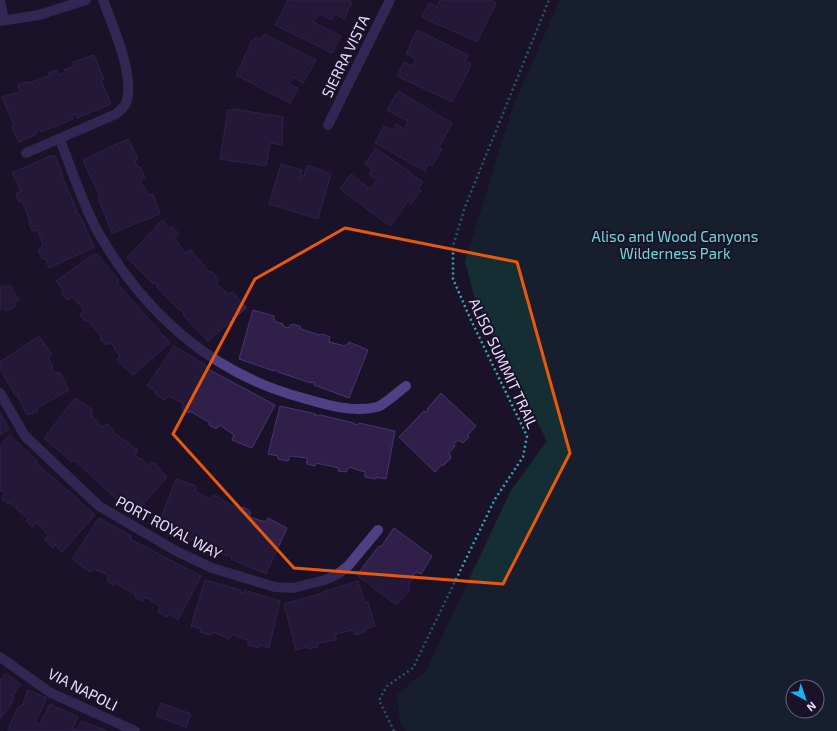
<svg xmlns="http://www.w3.org/2000/svg" width="837" height="731" font-family="'Exo 2',sans-serif">
<style>
.green{fill:#152e33;fill-rule:evenodd}
.building{fill:#2f1f49;stroke:#4b3373}
.lines{fill:none;stroke-linecap:round;stroke-linejoin:round}
.path{stroke:#38a6b5;stroke-width:2.5;stroke-dasharray:2 3;stroke-linecap:butt}
.minor{stroke:#4f4085;stroke-width:10}
.marked{fill:none;stroke:#e8590c;stroke-width:3;stroke-linejoin:round}
.labels{text-anchor:middle;dominant-baseline:central;stroke-width:4;stroke-linejoin:round;paint-order:stroke}
.street-label{font-size:15px;fill:#e6dcfd;stroke:#1a1229}
.park-label{font-size:15px;fill:#6bdad2;stroke:#1a1229}
</style>
<rect width="100%" height="100%" fill="#1a1229"/>
<path class="green" d="M560 0H837V731H406L400 723 397 695 426 671 511 490 547 441 475 300 465 261 514 104ZM793 687H817V711H793Z"/>
<g class="building">
<polygon points="288,0 348,0 352,2 344,19 335,14 332,20 320,14 313,22 341,36 332,53 275,25"/>
<polygon points="440,0 490,0 496,3 477,42 422,17 429,3 437,7"/>
<polygon points="417,30 468,55 465,61 471,64 469,69 452,102 397,76 404,62 412,66 416,59 406,54"/>
<polygon points="264,34 316,60 303,83 293,77 289,84 298,88 290,103 236,75 252,41 256,37 261,39"/>
<polygon points="94,55 104,79 101,80 111,104 77,118 76,114 72,115 73,119 41,132 40,129 36,130 37,134 19,142 11,126 14,125 2,97 20,92 18,85 26,82 30,83 48,76 49,73 56,70 60,75 65,72 64,70 74,66 73,62"/>
<polygon points="398,91 452,123 439,147 442,149 432,166 429,164 425,171 375,143 384,126 393,130 396,124 404,129 408,121 387,110"/>
<polygon points="234,109 283,117 282,145 270,143 266,166 220,159 228,110"/>
<polygon points="128,139 138,158 135,161 138,168 140,167 145,177 140,180 143,186 144,186 148,195 153,194 160,214 112,233 98,198 100,197 83,160"/>
<polygon points="376,148 423,182 418,189 421,191 411,204 408,201 390,226 340,189 351,174 370,189 377,180 369,174 372,170 365,164"/>
<polygon points="52,155 52,157 55,156 63,174 61,174 77,210 76,211 77,214 79,214 94,247 49,268 45,258 42,259 38,250 43,246 40,236 37,230 32,231 29,223 31,223 22,201 19,202 16,194 21,190 12,173"/>
<polygon points="281,164 302,170 299,178 301,179 302,175 304,176 307,165 331,174 318,219 269,204"/>
<polygon points="162,220 170,229 172,226 179,234 175,239 185,253 191,250 209,272 211,271 219,279 216,283 228,294 233,292 246,308 208,341 183,315 184,313 181,310 180,311 156,286 157,285 154,282 153,284 127,258"/>
<polygon points="96,253 119,281 117,283 170,343 133,375 117,361 120,356 114,349 115,348 111,343 106,345 100,339 102,338 101,336 88,321 85,321 80,315 84,309 72,297 67,300 61,292 63,290 56,281"/>
<polygon points="4,285 5,288 10,285 19,300 14,303 16,306 6,311 4,308 0,311 0,287"/>
<polygon points="253,310 274,316 274,321 283,324 283,326 288,328 292,324 300,326 301,329 319,335 322,334 330,337 329,342 345,346 349,342 368,350 349,398 314,385 315,383 311,382 311,383 278,372 274,369 274,371 239,359"/>
<polygon points="39,336 52,355 48,358 53,367 52,368 55,373 60,372 69,390 44,404 37,409 37,412 27,415 17,395 15,395 0,369 0,362"/>
<polygon points="174,346 206,365 205,367 208,369 275,405 252,448 232,440 234,435 220,425 216,429 209,425 210,423 190,411 189,413 182,409 183,403 168,396 164,400 155,394 157,392 147,386"/>
<polygon points="441,393 476,426 467,436 469,437 463,443 458,440 453,445 455,446 449,453 451,458 443,466 442,464 435,472 399,437 424,411 426,412 428,410 427,409"/>
<polygon points="75,398 93,410 91,415 102,427 107,424 114,430 114,433 138,450 135,455 139,459 141,458 148,465 151,462 153,464 154,462 167,477 134,515 74,460 72,462 44,438"/>
<polygon points="280,406 316,414 315,416 320,415 354,423 354,424 358,425 359,423 395,431 386,479 376,477 376,479 365,477 365,472 349,467 346,472 338,471 339,468 316,463 315,466 307,464 307,458 290,456 288,461 278,459 278,456 268,454"/>
<polygon points="0,413 9,429 0,435"/>
<polygon points="10,435 37,461 35,462 65,488 67,492 68,490 95,515 62,552 55,545 53,548 45,540 48,535 37,523 32,527 26,521 28,519 10,503 8,504 2,499 5,493 0,490 0,446"/>
<polygon points="176,479 196,486 195,491 210,499 213,495 221,498 223,501 240,509 243,507 250,511 250,517 265,522 268,518 287,528 266,574 231,559 232,557 228,555 227,556 196,542 196,541 193,539 191,541 158,526"/>
<polygon points="99,518 131,536 130,539 201,576 178,620 169,614 167,617 158,612 160,606 151,601 151,600 146,597 142,601 135,597 136,595 115,583 114,585 107,581 108,575 94,569 90,572 72,559"/>
<polygon points="394,528 432,556 421,574 416,572 411,578 413,579 408,585 410,590 396,605 357,575 379,546 381,547"/>
<polygon points="205,580 241,590 240,592 244,593 244,590 280,601 269,648 259,645 258,648 248,645 248,640 238,637 238,636 233,634 229,639 213,632 210,635 200,632 201,629 191,626"/>
<polygon points="358,581 365,603 368,602 375,626 365,629 365,632 355,635 353,630 336,634 336,640 318,643 317,647 308,649 307,647 296,650 284,604 323,593 323,592"/>
<polygon points="6,673 21,685 12,696 14,697 11,701 13,702 0,719 0,680"/>
<polygon points="28,690 47,698 35,722 40,724 50,704 78,717 72,729 76,730 82,721 107,731 7,731 10,729 9,727 18,707 24,704 23,702"/>
<polygon points="161,703 191,714 186,727 156,716"/>
</g>
<g class="lines">
<polyline class="path" points="394,731 379,700 387,686 413,668 495,499 523,457 527,436 470,318 453,279 453,246 465,207 549,0"/>
<g class="minor">
<polyline points="0,1 4,20"/>
<polyline points="0,21 39,15 86,0"/>
<polyline points="328,125 390,0"/>
<path d="M60 140C72 170 82 203 98 232 144 313 212 374 303 398 327 405 352 413 377 407 384 405 399 391 406 386"/>
<path d="M26 153 116 114C119 111 125 107 126 103 136 78 112 24 103 0"/>
<polyline points="0,393 25,436 99,506 176,551 212,568 275,587 293,588 325,580 338,574 348,566 378,530"/>
<polyline points="0,657 51,693 135,731"/>
</g>
</g>
<path d="M0 0H837V731H0ZM345 228 517 262 570 453 503 584 294 568 173 434 255 279Z" fill="#1a1229" fill-opacity=".55" fill-rule="evenodd"/>
<path class="marked" d="M345 228 517 262 570 453 503 584 294 568 173 434 255 279Z"/>
<g class="labels">
<g class="street-label">
<text transform="translate(345 56) rotate(-64)">SIERRA VISTA</text>
<text transform="translate(504 363) rotate(65)">ALISO SUMMIT TRAIL</text>
<text transform="translate(169 527) rotate(28)">PORT ROYAL WAY</text>
<text transform="translate(83 689) rotate(27)">VIA NAPOLI</text>
</g>
<g class="park-label">
<text x="675" y="236">Aliso and Wood Canyons<tspan x="675" dy="17">Wilderness Park</tspan></text>
</g>
</g>
<g transform="translate(805 699) rotate(140)"><circle r="19" fill="#1a1229" stroke="#6c637e"/>
<path d="M0-3L7 15L0 10L-7 15Z" fill="#14b4f1"/>
<text y="-6" font-size="11" font-weight="bold" text-anchor="middle" fill="#e6dcfd">N</text>
</g>
</svg>
